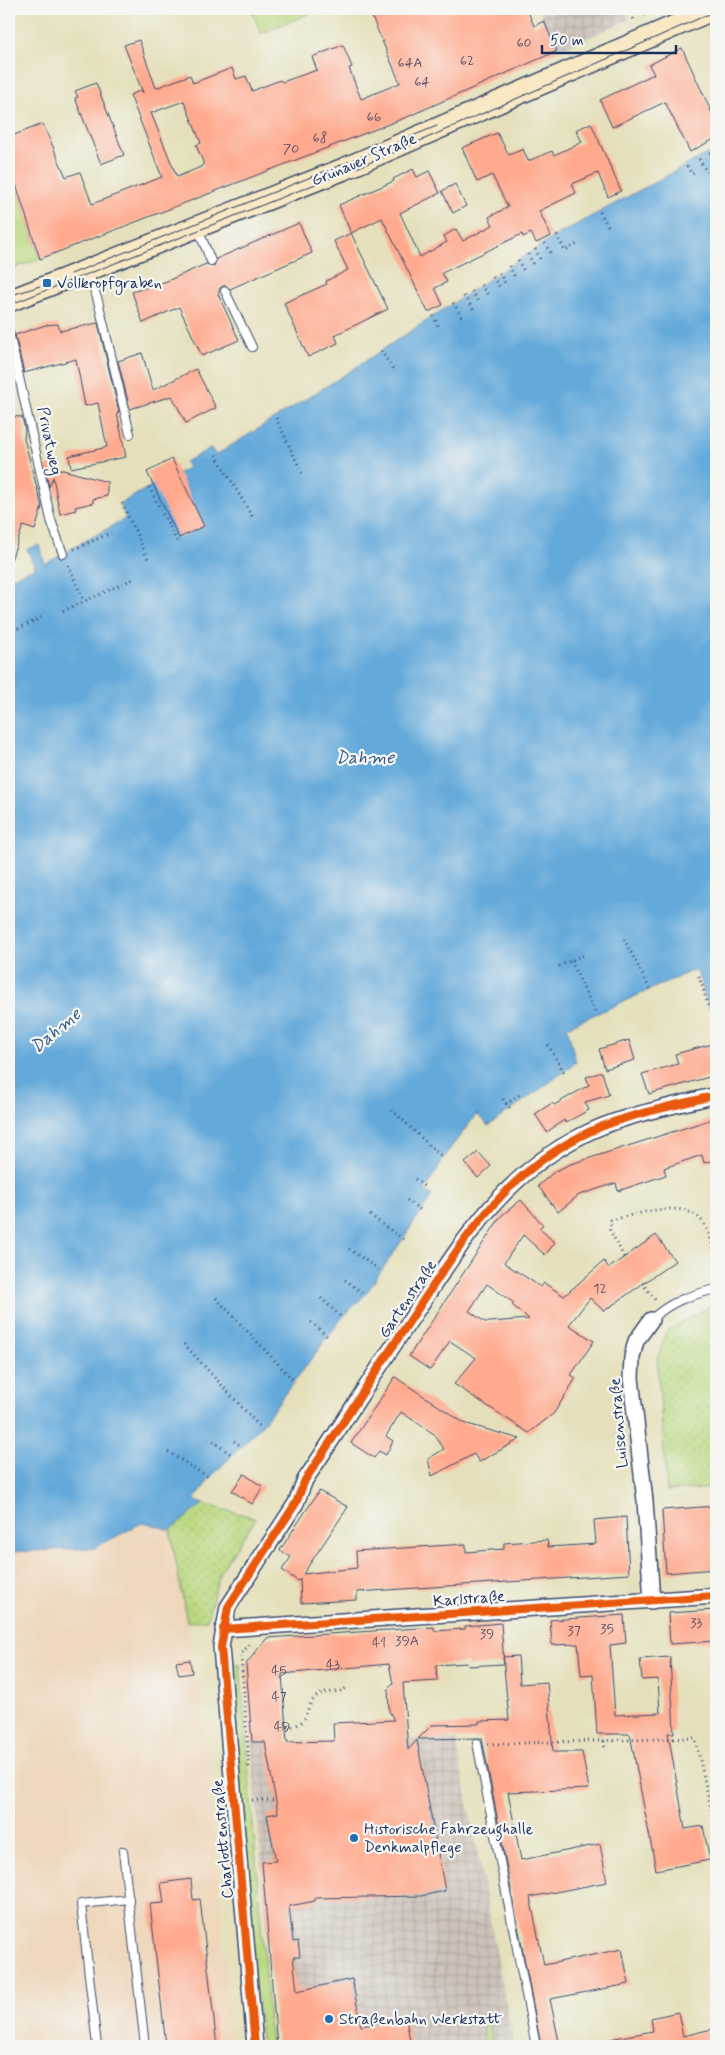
<svg xmlns="http://www.w3.org/2000/svg" width="725" height="2055" font-family="Mynerve,sans-serif">
<style>
.built{fill:#eed7bb}
.industrial{fill:url(#industrial-grid)}
.green{fill:#b9d87f;stroke:#6a846e}
.park{fill:url(#park-dots);stroke:#6a846e}
.water{fill:#64a9da;stroke:#406c9c}
.building{fill:#ffaa8e;fill-rule:evenodd}
.lines{fill:none;stroke-linecap:round;stroke-linejoin:round}
.lane-casing{stroke:#394a6c;stroke-width:10}
.street-casing{stroke:#394a6c;stroke-width:18}
.secondary-casing{stroke:#394a6c;stroke-width:24}
.path{stroke:#394a6c;stroke-width:3;stroke-dasharray:1 4;stroke-linecap:butt}
.lane{stroke:#fff;stroke-width:8}
.street{stroke:#fff;stroke-width:15}
.secondary{stroke:#f8e8c3;stroke-width:21}
.tram{stroke:#1b2f5e;stroke-width:1}
.cycleway-casing{stroke:#f6f6f2;stroke-width:11}
.cycleway{stroke:#e8590c;stroke-width:8}
.poi-dot{fill:#1f6fb2;stroke:#f6f6f2;stroke-width:2}
.labels{text-anchor:middle;dominant-baseline:central;stroke-width:4.5;stroke-linejoin:round;paint-order:stroke}
.number-label{font-size:14px;fill:#544e6a}
.street-label{font-size:16px;fill:#1b2f5e;stroke:#f6f6f2}
.poi-label{font-size:16px;fill:#1b2f5e;stroke:#f6f6f2;text-anchor:start}
.water-label{font-size:18px;font-style:italic;fill:#355a89;stroke:#f6f6f2}
</style>
<defs>
<pattern id="industrial-grid" width="8" height="8" patternUnits="userSpaceOnUse" patternTransform="scale(1.25)"><rect width="8" height="8" fill="#ccc2b9"/><path d="M0 4h8M4 0v8" fill="none" stroke="#afa7a1"/></pattern>
<pattern id="park-dots" width="8" height="8" patternUnits="userSpaceOnUse" patternTransform="scale(1.25)"><rect width="8" height="8" fill="#b9d87f"/><path d="M2 2h.1M6 6h.1" fill="none" stroke="#9eba70" stroke-width="1.8" stroke-linecap="round"/></pattern>
</defs>
<rect width="100%" height="100%" fill="#f6f6f2"/>
<filter id="ink" filterUnits="userSpaceOnUse"><feTurbulence type="fractalNoise" baseFrequency=".02" numOctaves="2"/><feDisplacementMap in="SourceGraphic" scale="10" xChannelSelector="R" yChannelSelector="G"/><feConvolveMatrix kernelMatrix="1 2 1 2 8 2 1 2 1" color-interpolation-filters="sRGB"/></filter>
<filter id="wash" filterUnits="userSpaceOnUse"><feTurbulence type="fractalNoise" baseFrequency=".0096" numOctaves="4" result="noise"/><feDisplacementMap in="SourceGraphic" scale="20" xChannelSelector="R" yChannelSelector="G"/><feGaussianBlur stdDeviation="1.12" result="paint"/><feColorMatrix in="noise" values="0 0 0 0 0 0 0 0 0 0 0 0 0 0 0 0 0 1.4 0 .05"/><feComposite in="paint" operator="in"/></filter>
<g filter="url(#wash)">
<rect width="100%" height="100%" fill="#e5e0bb"/>
<polygon class="built" points="144,1522 170,1530 187,1622 207,1744 232,2046 9,2046 9,1552 94,1548"/>
<g class="industrial">
<polygon points="538,9 625,9 630,19 557,51"/>
<polygon points="417,1739 456,1740 514,2046 277,2046 251,1742"/>
</g>
<g class="green">
<polygon points="251,9 321,9 261,33"/>
<polygon points="9,163 40,259 9,270"/>
<polygon points="233,1665 240,1665 271,2046 262,2046 237,1838"/>
<polygon points="483,2021 488,2022 493,2046 483,2046"/>
</g>
<g class="park">
<polygon points="708,1307 716,1307 716,1488 667,1491 657,1360 666,1332"/>
<polygon points="203,1504 256,1518 220,1572 207,1620 187,1622 170,1530"/>
</g>
<path class="water" d="M716 149V1008H709L696 969 567 1027 576 1062C548 1085 518 1104 488 1126L477 1114 449 1150 425 1190 432 1196 365 1295 342 1318 260 1427 210 1478 194 1500 203 1504 170 1530 144 1522 94 1548 9 1552V578L35 568 27 549 39 545 45 564 126 518 120 504 149 487 188 468 185 462 211 448 216 455 341 377 555 236Z"/>
<g id="blocks">
<g class="building">
<path d="M392 9H527L534 26 544 21 557 51 407 117 40 259 9 163V137L43 124 66 177 80 172 92 204 162 177 130 95 142 90 143 93 124 45 139 40 156 88 190 75 193 83 232 68 236 79 246 76 252 91 280 80 282 82 317 70 312 57 343 45 352 67 349 68 361 99 400 83 372 17ZM184 101 201 143 196 145 203 162V166L177 177 151 113Z"/>
<polygon points="682,48 716,122 716,138 690,152 665,102 612,127 600,100 654,74 649,65"/>
<polygon points="96,83 124,155 101,164 75,98 78,97 75,91"/>
<polygon points="591,123 621,191 608,197 598,173 572,184 576,193 539,211 551,236 536,243 531,233 523,237 522,234 442,273 447,282 435,288 443,305 428,312 382,218 351,233 339,205 394,181 393,179 413,169 417,177 429,171 440,193 400,213 420,257 447,242 444,236 456,229 463,241 493,225 489,217 508,207 492,175 477,182 462,148 497,133 509,155 523,149 528,161 552,151 554,155 582,142 576,130"/>
<polygon points="455,184 466,206 453,213 442,191"/>
<polygon points="299,223 312,253 230,289 225,285 220,288 218,294 239,340 202,356 179,307 143,323 132,292 167,281 206,264 214,266 216,259"/>
<polygon points="351,233 388,309 335,335 338,343 308,357 284,303 327,284 326,281 348,270 334,241"/>
<polygon points="98,323 119,412 117,413 126,457 71,468 69,456 107,447 98,403 85,406 76,359 24,373 15,335 46,325 58,324 60,331"/>
<polygon points="142,353 153,390 196,369 216,408 186,423 172,396 130,409 118,361"/>
<polygon points="9,416 22,417 25,430 24,439 42,507 35,530 23,526 11,560 9,559"/>
<polygon points="172,459 204,526 179,538 147,472"/>
<polygon points="58,461 56,468 107,482 107,496 93,499 93,503 75,507 76,510 60,514 53,477 49,487 45,468"/>
<polygon points="629,1040 635,1060 605,1069 599,1049"/>
<polygon points="716,1043 716,1075 649,1094 642,1074 678,1064 675,1054"/>
<polygon points="602,1072 609,1095 585,1102 589,1110 565,1123 564,1120 547,1132 535,1114 552,1103 554,1105 589,1085 586,1077"/>
<polygon points="716,1118 716,1159 704,1163 702,1155 664,1168 666,1175 618,1191 616,1183 579,1195 558,1212 538,1186 554,1172 568,1165"/>
<polygon points="478,1152 491,1166 478,1178 465,1163"/>
<path d="M521 1200 543 1225 539 1228 555 1243 545 1255 523 1235 504 1263 541 1287 544 1283 564 1296 604 1261 609 1268 656 1235 675 1261 604 1311 590 1298 569 1325 594 1341 571 1375 576 1378 554 1413 529 1433 454 1384 476 1358 450 1341 430 1370 409 1356 501 1216ZM487 1284 514 1303 512 1305 529 1319 490 1322H485L469 1311Z"/>
<polygon points="395,1377 464,1423 520,1439 479,1462 474,1454 432,1476 428,1459 444,1449 434,1434 401,1412 386,1436 393,1441 386,1455 379,1451 374,1458 351,1443"/>
<polygon points="244,1474 263,1487 252,1504 232,1491"/>
<polygon points="319,1491 348,1507 303,1574 357,1568 356,1551 466,1544 466,1552 504,1549 504,1543 547,1540 548,1547 596,1544 594,1520 626,1517 629,1574 357,1592 357,1600 301,1603 300,1579 298,1581 282,1570 291,1557 280,1550"/>
<polygon points="716,1506 716,1569 666,1573 662,1510"/>
<polygon points="716,1610 716,1641 670,1644 668,1613"/>
<polygon points="624,1615 626,1643 610,1645 615,1715 660,1713 658,1679 642,1680 640,1659 670,1657 674,1733 668,1733 685,1829 703,1826 710,1860 656,1870 630,1734 597,1734 593,1674 581,1675 578,1644 552,1645 550,1620"/>
<path d="M501 1623 504 1664 468 1666 467 1663 436 1665 437 1681 403 1683 408 1750 417 1740 445 1891 421 1896 315 1898V1901L289 1906 293 1942 298 1941 300 1957H293L297 1991 352 1979 361 2026 401 2018V2020L406 2019 411 2046H277L262 1862 276 1861 267 1815 278 1813 265 1742H252L246 1664 267 1638 434 1627V1631L465 1629V1626ZM389 1664 393 1684 388 1689 389 1711 394 1720 333 1723 334 1741 287 1742 282 1674Z"/>
<polygon points="518,1656 520,1684 547,1682 553,1752 582,1752 589,1789 508,1792 521,1860 600,1844 607,1882 530,1897 544,1965 622,1949 629,1984 550,1999 560,2046 541,2046 482,1738 418,1739 432,1725 479,1724 479,1721 509,1720 503,1657"/>
<polygon points="190,1660 192,1673 179,1675 176,1662"/>
<polygon points="191,1879 193,1900 200,1899 217,2046 166,2046 150,1904 164,1903 161,1883"/>
<polygon points="678,2012 683,2036 716,2028 716,2046 611,2046 610,2039 653,2031 651,2018"/>
</g>
</g>
</g>
<g filter="url(#ink)">
<use href="#blocks" fill-opacity="0" stroke="#394a6c" stroke-width="1"/>
<g class="lines">
<defs>
<g id="lane">
<polyline points="198,229 211,261"/>
<polyline points="88,271 98,301 130,434"/>
<polyline points="225,291 252,347"/>
<polyline points="9,332 51,520 63,554"/>
<path d="M651 1320C670 1301 691 1295 716 1289"/>
<polyline points="477,1743 536,2046"/>
<polyline points="123,1851 145,2046"/>
<polyline points="97,2046 81,1904 129,1899"/>
</g>
<g id="street">
<polyline points="651,1320 636,1341 632,1357 631,1378 645,1501 652,1601"/>
<polyline points="223,1629 716,1596"/>
<path d="M255 2046 221 1647 228 1607 296 1503 305 1480C340 1428 374 1374 409 1322 458 1249 498 1179 579 1137 620 1115 671 1107 716 1095"/>
</g>
<polyline id="secondary" points="9,301 344,169 714,9"/>
</defs>
<use href="#lane" class="lane-casing"/>
<use href="#street" class="street-casing"/>
<use href="#secondary" class="secondary-casing"/>
<g class="path">
<polyline points="355,9 357,13"/>
<polyline points="629,9 634,20"/>
<polyline points="644,16 646,9"/>
<polyline points="710,152 716,161"/>
<polyline points="699,159 707,172"/>
<polyline points="687,166 692,174 694,173"/>
<polyline points="600,212 609,228"/>
<polyline points="557,235 565,251 579,243"/>
<polyline points="545,243 551,254"/>
<polyline points="535,249 541,261"/>
<polyline points="528,254 534,266"/>
<polyline points="518,260 524,271"/>
<polyline points="509,266 515,277"/>
<polyline points="499,273 505,283"/>
<polyline points="493,277 500,288"/>
<polyline points="481,285 489,297"/>
<polyline points="472,291 479,303"/>
<polyline points="464,296 473,309"/>
<polyline points="453,303 463,318"/>
<polyline points="433,316 440,329"/>
<polyline points="381,351 395,372"/>
<polyline points="276,418 302,473"/>
<polyline points="216,455 253,518"/>
<polyline points="149,487 177,541"/>
<polyline points="122,503 149,561"/>
<polyline points="74,549 111,533"/>
<polyline points="68,565 84,601"/>
<polyline points="63,611 133,579"/>
<polyline points="9,633 42,617"/>
<polyline points="624,939 650,989"/>
<polyline points="571,961 596,1014"/>
<polyline points="559,966 584,955"/>
<polyline points="699,976 709,1008"/>
<polyline points="548,1045 564,1072"/>
<polyline points="503,1099 511,1110"/>
<polyline points="506,1104 519,1095"/>
<polyline points="392,1110 442,1157"/>
<polyline points="415,1179 426,1188"/>
<polyline points="407,1200 422,1211"/>
<polyline points="370,1215 404,1240"/>
<polyline points="349,1249 381,1271"/>
<path d="M624 1257 610 1230 611 1220C635 1215 682 1198 701 1220 709 1228 712 1245 716 1256"/>
<polyline points="345,1280 365,1295"/>
<polyline points="642,1283 656,1301"/>
<polyline points="216,1298 295,1382"/>
<polyline points="321,1298 342,1318"/>
<polyline points="311,1322 329,1338"/>
<polyline points="184,1344 260,1427"/>
<polyline points="213,1441 232,1455"/>
<polyline points="234,1441 241,1446"/>
<polyline points="168,1452 210,1478"/>
<path d="M287 1727C312 1725 302 1709 316 1697 325 1689 337 1695 346 1688"/>
<polyline points="604,1741 605,1750"/>
<polyline points="488,1744 695,1738 716,1831"/>
<polyline points="249,1767 241,1654 252,1642"/>
<polyline points="252,1800 276,1800"/>
</g>
<use href="#lane" class="lane"/>
<use href="#street" class="street"/>
<use href="#secondary" class="secondary"/>
<g class="tram">
<polyline points="71,274 437,126"/>
<polyline points="9,296 40,286"/>
<polyline points="9,305 379,159 716,11"/>
</g>
<defs>
<g id="cycleway">
<polyline points="223,1629 716,1596"/>
<path d="M255 2046 221 1647 228 1607 296 1503 305 1480C340 1428 374 1374 409 1322 458 1249 498 1179 579 1137 620 1115 671 1107 716 1095"/>
</g>
</defs>
<use href="#cycleway" class="cycleway-casing"/>
<use href="#cycleway" class="cycleway"/>
</g>
</g>
<g class="poi-dot">
<rect x="42" y="278" width="10" height="10" rx="2.5"/>
<circle cx="354" cy="1838" r="5"/>
<circle cx="329" cy="2019" r="5"/>
</g>
<g class="labels">
<g class="number-label">
<text x="524" y="43">60</text>
<text x="467" y="61">62</text>
<text x="410" y="63">64A</text>
<text x="422" y="82">64</text>
<text x="374" y="117">66</text>
<text x="320" y="138">68</text>
<text x="291" y="149">70</text>
<text x="600" y="1289">12</text>
<text x="696" y="1623">33</text>
<text x="607" y="1629">35</text>
<text x="574" y="1631">37</text>
<text x="487" y="1634">39</text>
<text x="407" y="1641">39A</text>
<text x="379" y="1643">41</text>
<text x="333" y="1665">43</text>
<text x="279" y="1671">45</text>
<text x="279" y="1697">47</text>
<text x="282" y="1727">49</text>
</g>
<g class="street-label">
<text transform="translate(364 160) rotate(-23)">Grünauer Straße</text>
<text transform="translate(49 441) rotate(78)">Privatweg</text>
<text transform="translate(408 1299) rotate(-56)">Gartenstraße</text>
<text transform="translate(619 1423) rotate(-95)">Luisenstraße</text>
<text transform="translate(469 1599) rotate(-4)">Karlstraße</text>
<text transform="translate(223 1839) rotate(-95)">Charlottenstraße</text>
</g>
<g class="poi-label">
<text x="57" y="283">Vollkropfgraben</text>
<text x="364" y="1829">Historische Fahrzeughalle<tspan x="364" dy="18">Denkmalpflege</tspan></text>
<text x="339" y="2019">Straßenbahn Werkstatt</text>
</g>
<g class="water-label">
<text x="365" y="758">Dahme</text>
<text transform="translate(56 1031) rotate(-40)">Dahme</text>
</g>
</g>
<rect width="725" height="2055" fill="none" stroke="#f6f6f2" stroke-width="30"/>
<path d="M542 45v8h134v-8" fill="none" stroke="#1b2f5e" stroke-width="2.5"/>
<text x="550" y="45" font-size="15" fill="#1b2f5e" stroke="#f6f6f2" stroke-width="4" paint-order="stroke">50 m</text>
</svg>
